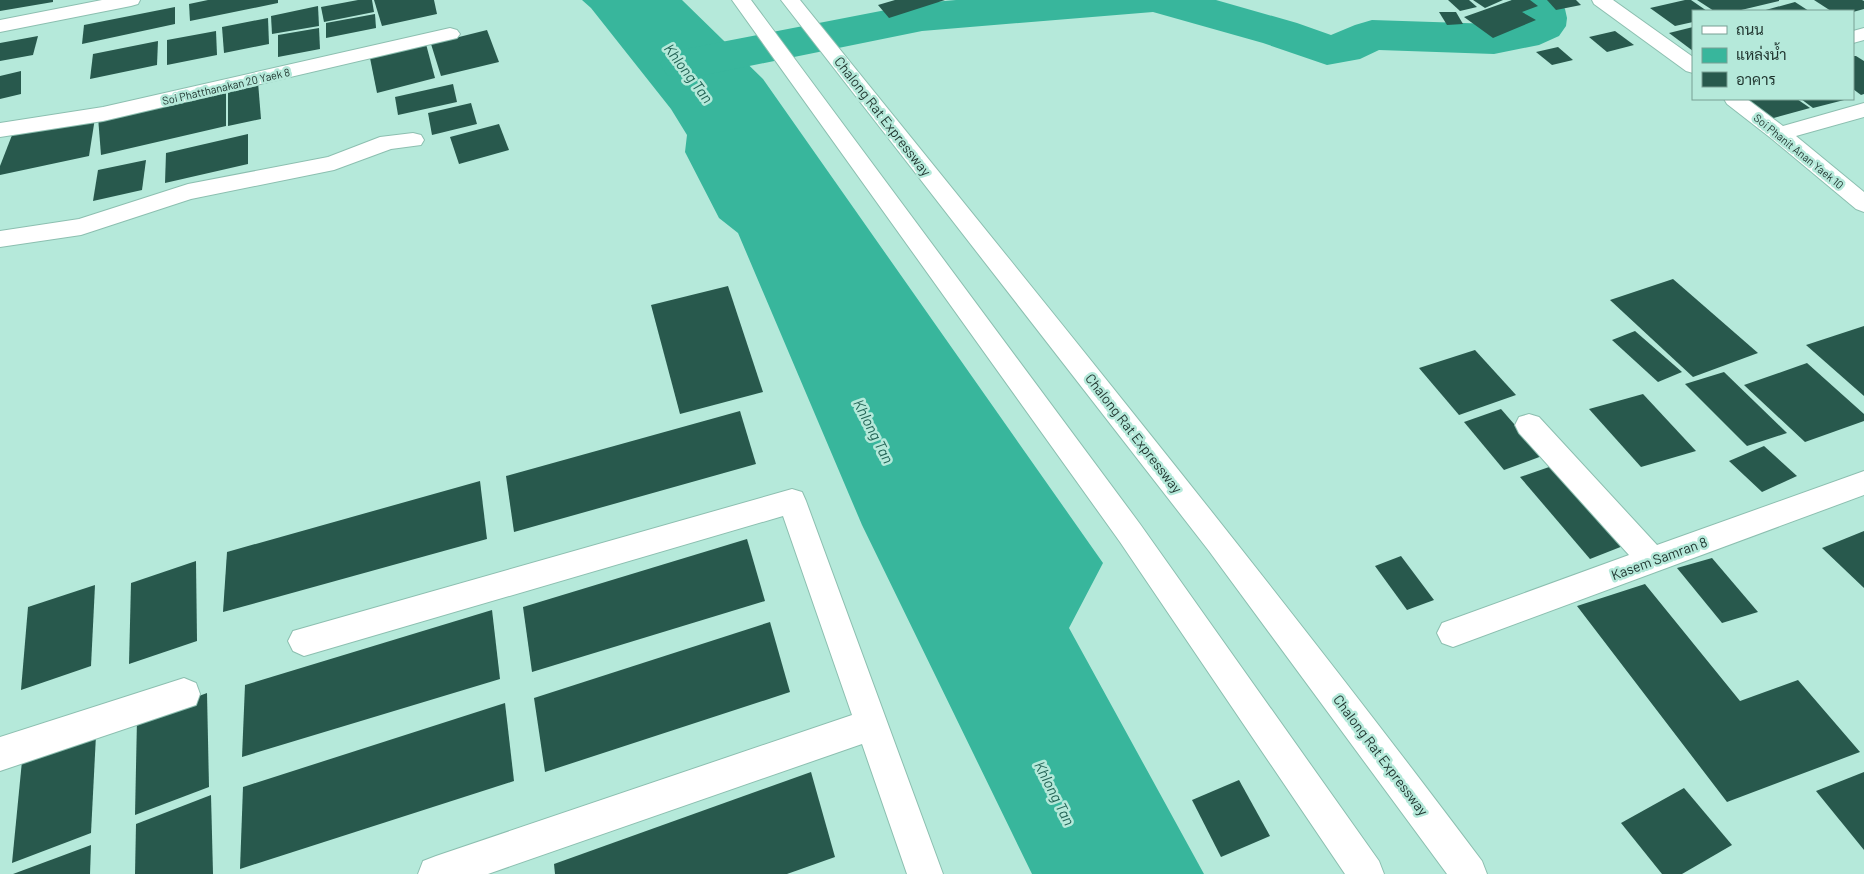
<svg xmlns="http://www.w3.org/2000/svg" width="1864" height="874" font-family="Barlow,Sarabun,sans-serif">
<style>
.water{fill:#38b69c}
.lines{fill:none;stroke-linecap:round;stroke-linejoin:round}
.river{fill:#38b69c;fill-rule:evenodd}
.building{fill:#28594d}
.minor-casing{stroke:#8cbfb0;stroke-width:2}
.motorway-casing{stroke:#8cbfb0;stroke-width:2}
.minor{fill:#fff;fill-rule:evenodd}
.motorway{fill:#fff;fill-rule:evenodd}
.labels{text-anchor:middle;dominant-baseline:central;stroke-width:5;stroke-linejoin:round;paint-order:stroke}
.far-street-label{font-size:11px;fill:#1d322c;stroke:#b5e9da}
.street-label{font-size:14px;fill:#1d322c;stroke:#b5e9da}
.water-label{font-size:15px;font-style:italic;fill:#236355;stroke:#b5e9da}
</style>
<rect width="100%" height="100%" fill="#b5e9da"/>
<polygon class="water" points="582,0 682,0 763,79 1103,563 1069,628 1204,874 1032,874 862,525 738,233 719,218 685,152 687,135 671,109 591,8"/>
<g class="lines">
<polygon class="river" points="956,0 1216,0 1297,23 1331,35 1355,25 1372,20 1494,24 1511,22 1519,18 1517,9 1511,0 1559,0 1565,9 1567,18 1566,26 1559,36 1539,45 1494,54 1379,50 1360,59 1327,65 1263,43 1153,12 922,31 685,79 667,75 660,64 667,53 685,49 922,3"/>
</g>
<g class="building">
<polygon points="0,0 53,0 53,2 0,11"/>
<polygon points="208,0 278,0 278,3 190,21 189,4"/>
<polygon points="358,0 372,0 374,12 324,22 321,7"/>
<polygon points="374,0 434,0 437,14 382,26"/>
<polygon points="895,0 945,0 889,18 878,5"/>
<polygon points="1448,0 1469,0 1477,7 1460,11"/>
<polygon points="1473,0 1503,0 1485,8"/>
<polygon points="1512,0 1530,0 1538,6 1522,12 1536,20 1493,38 1464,17"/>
<polygon points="1547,0 1576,0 1581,5 1556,10"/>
<polygon points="1685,0 1691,0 1707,11 1693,11 1693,22 1675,26 1650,8"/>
<polygon points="1697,0 1779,0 1779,1 1737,11 1714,11"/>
<polygon points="1814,0 1862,0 1864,1 1864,9 1853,12 1831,11"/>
<polygon points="1795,2 1809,11 1762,11"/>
<polygon points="318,6 319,26 272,34 271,16"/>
<polygon points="175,7 175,24 82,44 84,25"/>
<polygon points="1439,12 1456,12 1463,24 1447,25"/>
<polygon points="375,14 376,28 326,38 326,23"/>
<polygon points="268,18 269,44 224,53 222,27"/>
<polygon points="1693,27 1693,51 1669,33"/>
<polygon points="319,28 320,49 278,57 278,35"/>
<polygon points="487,30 499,62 441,76 431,44"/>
<polygon points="216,31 217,55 167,65 167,40"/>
<polygon points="1615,31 1634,45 1607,52 1589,37"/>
<polygon points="38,36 33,55 0,61 0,43"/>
<polygon points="158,41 157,65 90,79 93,54"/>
<polygon points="426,44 435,78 377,93 370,58"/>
<polygon points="1558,47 1573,60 1552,65 1536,52"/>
<polygon points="1853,56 1856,56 1864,61 1864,94 1861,95 1853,89"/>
<polygon points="21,71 21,94 0,99 0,76"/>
<polygon points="258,82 261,119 228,126 228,89"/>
<polygon points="453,84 457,102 398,115 395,97"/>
<polygon points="226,88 226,126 101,155 98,117"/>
<polygon points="1742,99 1797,99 1810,108 1770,119"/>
<polygon points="1801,99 1848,99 1813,108"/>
<polygon points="471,103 477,124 432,135 428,113"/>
<polygon points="95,118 89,156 0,175 0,166 14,130"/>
<polygon points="499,124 509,150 459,164 450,137"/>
<polygon points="248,134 248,164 165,183 166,153"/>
<polygon points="146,160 142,190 93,201 98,170"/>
<polygon points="1673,279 1758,353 1693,377 1610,300"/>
<polygon points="728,286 763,392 680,414 651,305"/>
<polygon points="1864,326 1864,396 1806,345"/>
<polygon points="1635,331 1682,372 1658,382 1612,340"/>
<polygon points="1475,350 1516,395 1459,415 1419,368"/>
<polygon points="1807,363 1864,414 1864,421 1805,442 1744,385"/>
<polygon points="1724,372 1787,433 1747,446 1685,384"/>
<polygon points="1643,394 1696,451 1641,467 1589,409"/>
<polygon points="1501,409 1542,456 1504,470 1464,422"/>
<polygon points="740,411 756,464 514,532 506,476"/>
<polygon points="1764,446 1797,476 1762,492 1729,461"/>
<polygon points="1552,466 1623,546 1590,559 1520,477"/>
<polygon points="480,481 487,539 223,612 227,552"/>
<polygon points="1864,531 1864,588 1822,548"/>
<polygon points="747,539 765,601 532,672 523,607"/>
<polygon points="1401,556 1434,600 1407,610 1375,566"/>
<polygon points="1712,558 1758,612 1722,623 1677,568"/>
<polygon points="196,561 197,641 129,664 131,583"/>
<polygon points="1645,584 1740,701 1798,680 1860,752 1727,802 1577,606"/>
<polygon points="95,585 91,666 21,690 28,607"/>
<polygon points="492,610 500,679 242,757 245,685"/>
<polygon points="770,622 790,692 545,772 534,698"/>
<polygon points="207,693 209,787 135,815 137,719"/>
<polygon points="505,703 514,781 240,869 243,787"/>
<polygon points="96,735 91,833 12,863 22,761"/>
<polygon points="811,772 835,857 787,874 555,874 554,864"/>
<polygon points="1864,772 1864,850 1816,791"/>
<polygon points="1239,780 1270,836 1221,857 1192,800"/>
<polygon points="1684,788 1732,845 1682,874 1662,874 1621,823"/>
<polygon points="211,795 213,874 135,874 136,824"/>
<polygon points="91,845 90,874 13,874"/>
</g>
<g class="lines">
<defs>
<g id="minor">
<polygon points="102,0 140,0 138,4 131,6 0,32 0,20"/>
<polygon points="1592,0 1613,0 1693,57 1693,73 1686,71 1594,4"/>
<polygon points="450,28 457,30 460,34 457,38 103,121 0,137 0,123 103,107"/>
<polygon points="1864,28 1864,40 1853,43 1853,31"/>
<polygon points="1724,99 1747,99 1783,126 1864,103 1864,117 1796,136 1864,192 1864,212 1856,209 1772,139 1727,104"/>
<polygon points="413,133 421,135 424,140 421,145 391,149 334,170 191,199 81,235 0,247 0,231 79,219 188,184 328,157 380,137"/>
<polygon points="1529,414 1539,417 1657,545 1864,471 1864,495 1453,647 1442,643 1437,633 1442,623 1629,555 1519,433 1515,425 1519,417"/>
<polygon points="792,489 802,492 806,501 943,874 907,874 862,744 488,874 418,874 423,861 436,856 852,715 783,516 304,656 293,651 288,641 293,631"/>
<polygon points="184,678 196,683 200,694 196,705 0,771 0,737"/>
</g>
<g id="motorway">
<polygon points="732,0 751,0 1140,524 1379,861 1384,874 1345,874 1120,542"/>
<path d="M781 0H800C1030 285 1262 568 1482 861L1487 874H1447L1209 551Z"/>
</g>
</defs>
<use href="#minor" class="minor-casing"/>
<use href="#motorway" class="motorway-casing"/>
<use href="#minor" class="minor"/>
<use href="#motorway" class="motorway"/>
</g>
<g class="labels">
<g class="far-street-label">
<text transform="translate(226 86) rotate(-13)">Soi Phatthanakan 20 Yaek 8</text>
<text transform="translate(1799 151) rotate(39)">Soi Phanit Anan Yaek 10</text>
</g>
<g class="street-label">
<text transform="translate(883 116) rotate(52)">Chalong Rat Expressway</text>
<text transform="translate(1134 433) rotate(52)">Chalong Rat Expressway</text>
<text transform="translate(1659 558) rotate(-20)">Kasem Samran 8</text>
<text transform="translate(1381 755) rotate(53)">Chalong Rat Expressway</text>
</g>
<g class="water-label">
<text transform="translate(689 73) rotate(53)">Khlong Tan</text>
<text transform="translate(874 431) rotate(63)">Khlong Tan</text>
<text transform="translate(1055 793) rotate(63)">Khlong Tan</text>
</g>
</g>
<rect x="1692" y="10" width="162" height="90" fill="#b5e9da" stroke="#78a094"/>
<rect x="1702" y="26" width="25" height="8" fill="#ffffff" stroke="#78a094"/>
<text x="1736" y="35" font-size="15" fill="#1d322c">ถนน</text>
<rect x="1702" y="48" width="25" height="15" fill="#38b69c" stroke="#78a094"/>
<text x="1736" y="60" font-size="15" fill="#1d322c">แหล่งน้ำ</text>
<rect x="1702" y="72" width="25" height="15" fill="#28594d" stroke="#78a094"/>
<text x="1736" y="85" font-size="15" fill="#1d322c">อาคาร</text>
</svg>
